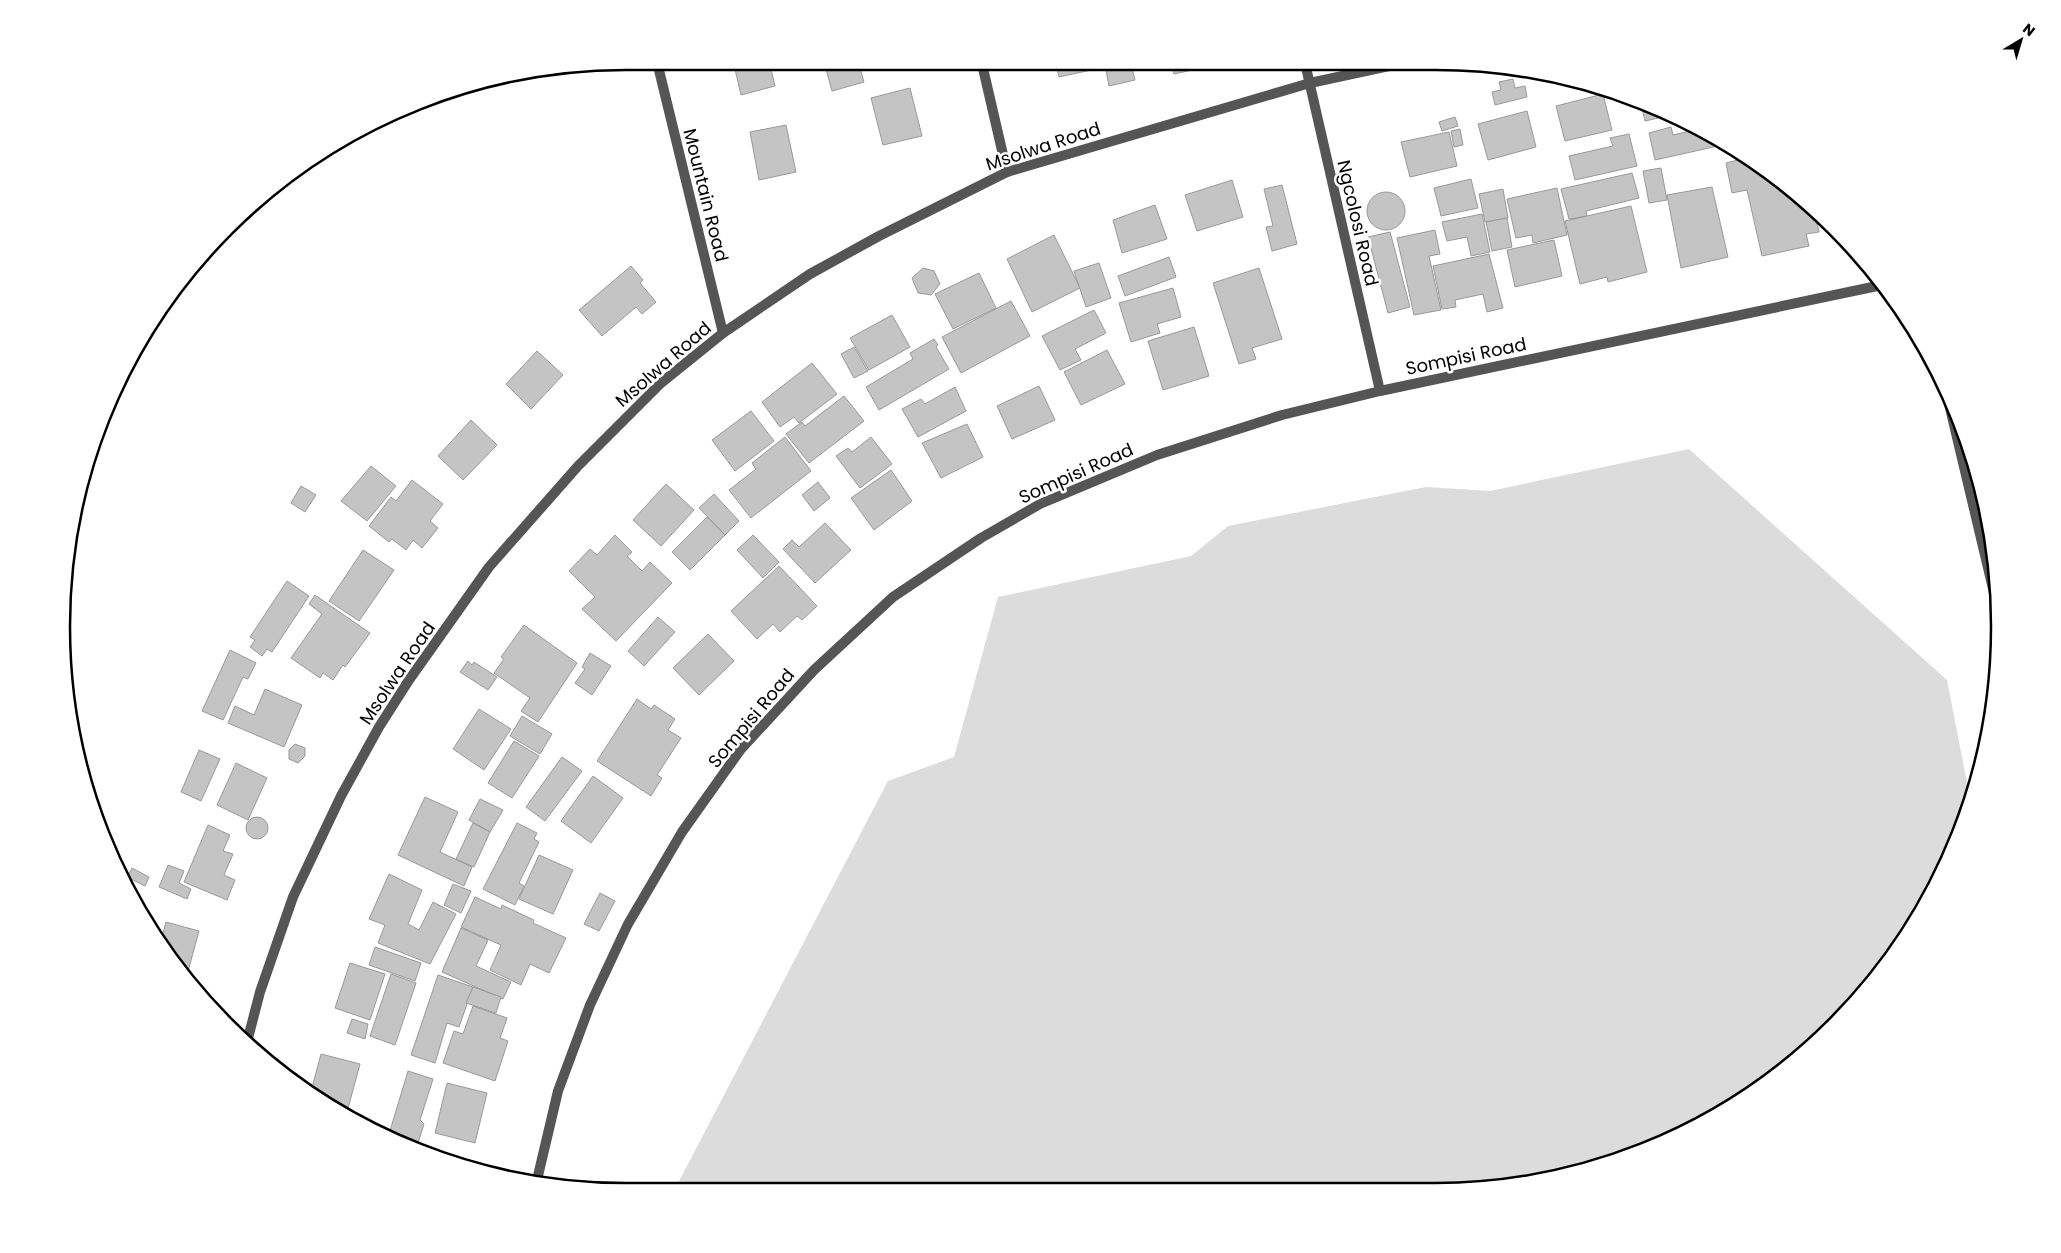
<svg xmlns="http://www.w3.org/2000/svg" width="2061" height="1253" font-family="Poppins,sans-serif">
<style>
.green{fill:#dcdcdc}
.building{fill:#c4c4c4;stroke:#999}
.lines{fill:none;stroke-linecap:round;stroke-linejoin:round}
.minor{stroke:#555;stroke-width:10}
.tertiary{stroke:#555;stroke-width:10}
.labels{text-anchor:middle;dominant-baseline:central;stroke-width:5;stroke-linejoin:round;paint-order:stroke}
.street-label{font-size:18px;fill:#000;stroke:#fff}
.rim{fill:none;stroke:#000;stroke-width:2.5}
</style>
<rect width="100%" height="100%" fill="#fff"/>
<polygon class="green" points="1689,449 1947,680 1970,798 1957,843 1904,941 1807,1051 1717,1116 1581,1172 1472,1191 677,1191 676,1187 888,781 954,757 998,597 1191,556 1228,526 1426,487 1490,491"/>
<g class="building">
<polygon points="1056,64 1095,64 1096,69 1059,77"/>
<polygon points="1109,64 1131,64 1135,80 1109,86 1105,65"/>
<polygon points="1171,64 1205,64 1206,67 1174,74"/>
<polygon points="734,65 770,65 775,86 741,95"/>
<polygon points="825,65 859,65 864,82 832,91"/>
<polygon points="1513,79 1515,88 1525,86 1527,97 1495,105 1492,92 1501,90 1499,82"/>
<polygon points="910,88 922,136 883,145 871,98"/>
<polygon points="1603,94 1612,130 1565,141 1556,106"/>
<polygon points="1641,104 1667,116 1645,121"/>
<polygon points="1527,111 1536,147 1488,160 1478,124"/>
<polygon points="1455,117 1458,126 1442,131 1439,122"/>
<polygon points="786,125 796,172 759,180 750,132"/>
<polygon points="1671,127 1673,135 1694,130 1716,141 1718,146 1655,160 1649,133"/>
<polygon points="1460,129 1463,145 1454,147 1451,131"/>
<polygon points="1449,132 1457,166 1410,177 1401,142"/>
<polygon points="1629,134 1637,166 1575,180 1569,156 1613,146 1610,138"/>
<polygon points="1749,157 1814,210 1819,232 1806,234 1809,246 1762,256 1747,190 1732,193 1726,163"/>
<polygon points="1661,168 1667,200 1649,203 1643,171"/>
<polygon points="1632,173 1639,198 1586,211 1587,216 1569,219 1561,189"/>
<polygon points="1471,179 1478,208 1441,216 1434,188"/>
<polygon points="1232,180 1243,217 1197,231 1185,195"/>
<polygon points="1282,185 1297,244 1272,251 1266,227 1273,226 1264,189"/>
<polygon points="1712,187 1728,257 1681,268 1667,195"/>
<polygon points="1557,188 1567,235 1533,243 1532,235 1516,238 1507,199"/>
<polygon points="1503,189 1508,218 1485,222 1479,194"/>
<circle cx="1386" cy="211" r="19"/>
<polygon points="1155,205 1167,239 1122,253 1113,220"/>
<polygon points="1631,206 1647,272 1608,282 1607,277 1580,284 1565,221"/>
<polygon points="1482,214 1490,252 1471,256 1467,237 1447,241 1442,222"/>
<polygon points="1507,218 1512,247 1492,251 1486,222"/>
<polygon points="1435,230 1440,254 1429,256 1441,310 1414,315 1397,238"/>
<polygon points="1390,232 1410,307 1388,313 1368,237"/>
<polygon points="1054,235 1080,288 1032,312 1007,259"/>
<polygon points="1554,240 1562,276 1515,287 1507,250"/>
<polygon points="1489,254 1503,308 1487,312 1483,294 1455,300 1456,307 1442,309 1433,266"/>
<polygon points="1169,257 1176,277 1125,296 1118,276"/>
<polygon points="1099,263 1111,298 1086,307 1074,271"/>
<polygon points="631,266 643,280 640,283 656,302 642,314 636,307 602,336 579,310"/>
<polygon points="923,268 934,271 940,284 931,295 918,293 912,278"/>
<polygon points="1259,268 1282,339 1252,348 1256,359 1239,364 1213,283"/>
<polygon points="979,273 996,308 953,329 935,294"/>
<polygon points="1173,288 1181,317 1157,324 1160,333 1131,342 1119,303"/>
<polygon points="1011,301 1030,336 961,373 942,337"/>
<polygon points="1094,310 1106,333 1075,349 1081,360 1060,370 1042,336"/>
<polygon points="892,315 910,347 869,370 850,338"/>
<polygon points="1194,327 1209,376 1163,390 1148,341"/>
<polygon points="934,339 938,345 936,347 949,369 879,410 866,387 913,359 910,353"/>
<polygon points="854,347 868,371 854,378 841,354"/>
<polygon points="1107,350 1125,384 1081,405 1064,372"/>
<polygon points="537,351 563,375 531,409 506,384"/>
<polygon points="812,363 837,394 799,423 794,417 780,427 762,402"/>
<polygon points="1039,386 1055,420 1012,439 997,406"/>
<polygon points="955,387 966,411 918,437 902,409 921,399 925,404"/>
<polygon points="844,396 864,421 809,463 786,434 802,422 805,426"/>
<polygon points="751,411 774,441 735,471 712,440"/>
<polygon points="471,420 497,445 463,480 438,456"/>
<polygon points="967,424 983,457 941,478 922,443"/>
<polygon points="785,437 811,471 751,518 729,490 756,469 752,463"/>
<polygon points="871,437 892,464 860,488 836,456 848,448 852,452"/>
<polygon points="371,466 396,486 367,521 341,501"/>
<polygon points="891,470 912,501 874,530 851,498"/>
<polygon points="412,480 443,504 430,521 438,528 422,548 413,540 406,550 392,539 389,542 369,526 391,497 396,501"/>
<polygon points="818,482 830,498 814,511 802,495"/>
<polygon points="666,484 694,510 661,546 633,520"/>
<polygon points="301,486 316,495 305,512 291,503"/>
<polygon points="714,494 739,521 725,535 699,508"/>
<polygon points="707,517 725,535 690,570 672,552"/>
<polygon points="825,523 851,550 815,583 783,549 792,540 799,547"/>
<polygon points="615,535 632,552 627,556 642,571 650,562 672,583 616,641 582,609 595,597 569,571 590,549 597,555"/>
<polygon points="753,535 779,562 763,578 737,550"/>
<polygon points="363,550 394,570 359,621 329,601"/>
<polygon points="779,566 817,606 802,620 797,616 780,632 773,624 757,639 731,611"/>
<polygon points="287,581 309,596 272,652 267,649 262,656 250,647 255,640 250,637"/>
<polygon points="315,595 370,633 345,667 343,665 333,680 323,673 320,678 291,658 322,614 309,604"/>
<polygon points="658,617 675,632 644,666 628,651"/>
<polygon points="524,625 577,663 538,722 521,711 530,698 494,673 504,659 501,657"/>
<polygon points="708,634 734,661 699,695 673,668"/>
<polygon points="230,650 256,663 248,679 243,677 223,720 202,711"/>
<polygon points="590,653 611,666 592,695 575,683 585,669 582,667"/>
<polygon points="468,661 472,665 474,662 497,677 488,690 460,672"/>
<polygon points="265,689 302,705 284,747 228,723 235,706 254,715"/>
<polygon points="637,699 651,709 654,705 675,719 668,730 681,738 657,775 662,778 651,796 597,761"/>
<polygon points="479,709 511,729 484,770 453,749"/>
<polygon points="522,716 552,734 540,754 510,736"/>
<polygon points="514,741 539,756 512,798 488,783"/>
<polygon points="295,744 305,748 305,756 298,763 289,759 289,750"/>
<polygon points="199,750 220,759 201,801 181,792"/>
<polygon points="562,757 582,771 545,821 526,807"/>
<polygon points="236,763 267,778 248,820 217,805"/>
<polygon points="593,776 623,798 591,843 561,821"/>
<polygon points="425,797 458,812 440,852 472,867 464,886 398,855"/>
<polygon points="480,799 503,810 490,832 469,820"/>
<circle cx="257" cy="828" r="11"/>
<polygon points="473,823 490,832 474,867 456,859"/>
<polygon points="517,823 537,833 534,839 539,842 519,883 524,886 515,905 483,889"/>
<polygon points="208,825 230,835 223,851 233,854 224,875 235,880 227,900 184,882"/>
<polygon points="539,855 573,870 553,914 519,899"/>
<polygon points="168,865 184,871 179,883 191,889 187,899 159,887"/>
<polygon points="132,868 149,877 145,886 127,877"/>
<polygon points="389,874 422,890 408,924 419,930 433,902 456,914 430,964 378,943 385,925 369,919"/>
<polygon points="453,884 471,891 461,913 444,905"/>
<polygon points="600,893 615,901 599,931 584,924"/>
<polygon points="475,897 501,909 502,905 534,920 533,923 566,938 549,973 530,964 521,985 490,970 501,945 461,927"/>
<polygon points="166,922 199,931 187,975 181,974 178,970 160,944"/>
<polygon points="461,928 488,940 476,966 511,982 503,999 442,972"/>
<polygon points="375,947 421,963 415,981 369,965"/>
<polygon points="350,963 385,974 370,1020 335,1008"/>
<polygon points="391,974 416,983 395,1045 370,1036"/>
<polygon points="438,975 473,987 459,1027 447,1023 435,1063 411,1055"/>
<polygon points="473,987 501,997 496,1013 466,1003"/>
<polygon points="473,1006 507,1018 500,1038 508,1041 495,1081 443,1063 454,1031 463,1034"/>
<polygon points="352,1019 368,1024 365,1039 347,1033"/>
<polygon points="321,1054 360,1064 347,1112 339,1110 310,1095"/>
<polygon points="408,1071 433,1079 420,1120 424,1124 418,1143 389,1134"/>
<polygon points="447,1083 487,1093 475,1143 435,1133"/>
</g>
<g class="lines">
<g class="minor">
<polyline points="1305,63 1380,391"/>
<polyline points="982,64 1007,172"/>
<polyline points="658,66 723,333"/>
<polyline points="247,1042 260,992 293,897 341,796 379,727 409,680 489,567 578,466 661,383 723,333 810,274 879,236 1007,172 1310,83 1403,63"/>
<polyline points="537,1180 558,1091 590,1005 628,924 682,832 741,749 814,670 893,597 981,538 1040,504 1157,455 1282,415 1380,391 1882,285"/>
</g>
<polyline class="tertiary" points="1946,391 1999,614"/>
</g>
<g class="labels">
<g class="street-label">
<text transform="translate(1043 146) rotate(-18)">Msolwa Road</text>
<text transform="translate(706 195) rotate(76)">Mountain Road</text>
<text transform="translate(1358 223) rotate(77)">Ngcolosi Road</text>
<text transform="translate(1466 356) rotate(-12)">Sompisi Road</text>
<text transform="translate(663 364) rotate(-41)">Msolwa Road</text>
<text transform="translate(1076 473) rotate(-24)">Sompisi Road</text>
<text transform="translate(397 673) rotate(-56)">Msolwa Road</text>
<text transform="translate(751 718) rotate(-50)">Sompisi Road</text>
</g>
</g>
<path d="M0 0H2061V1253H0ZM626 70H1435A556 556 0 0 1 1991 626V627A556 556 0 0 1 1435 1183H626A556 556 0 0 1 70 627V626A556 556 0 0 1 626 70Z" fill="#fff" fill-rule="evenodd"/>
<path class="rim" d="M626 70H1435A556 556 0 0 1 1991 626V627A556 556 0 0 1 1435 1183H626A556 556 0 0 1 70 627V626A556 556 0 0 1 626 70Z"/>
<g transform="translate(2021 40) rotate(38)" stroke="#ffffff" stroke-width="4" paint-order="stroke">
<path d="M0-4L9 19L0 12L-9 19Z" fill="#000000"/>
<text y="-8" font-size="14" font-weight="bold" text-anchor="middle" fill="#000000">N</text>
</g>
</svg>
